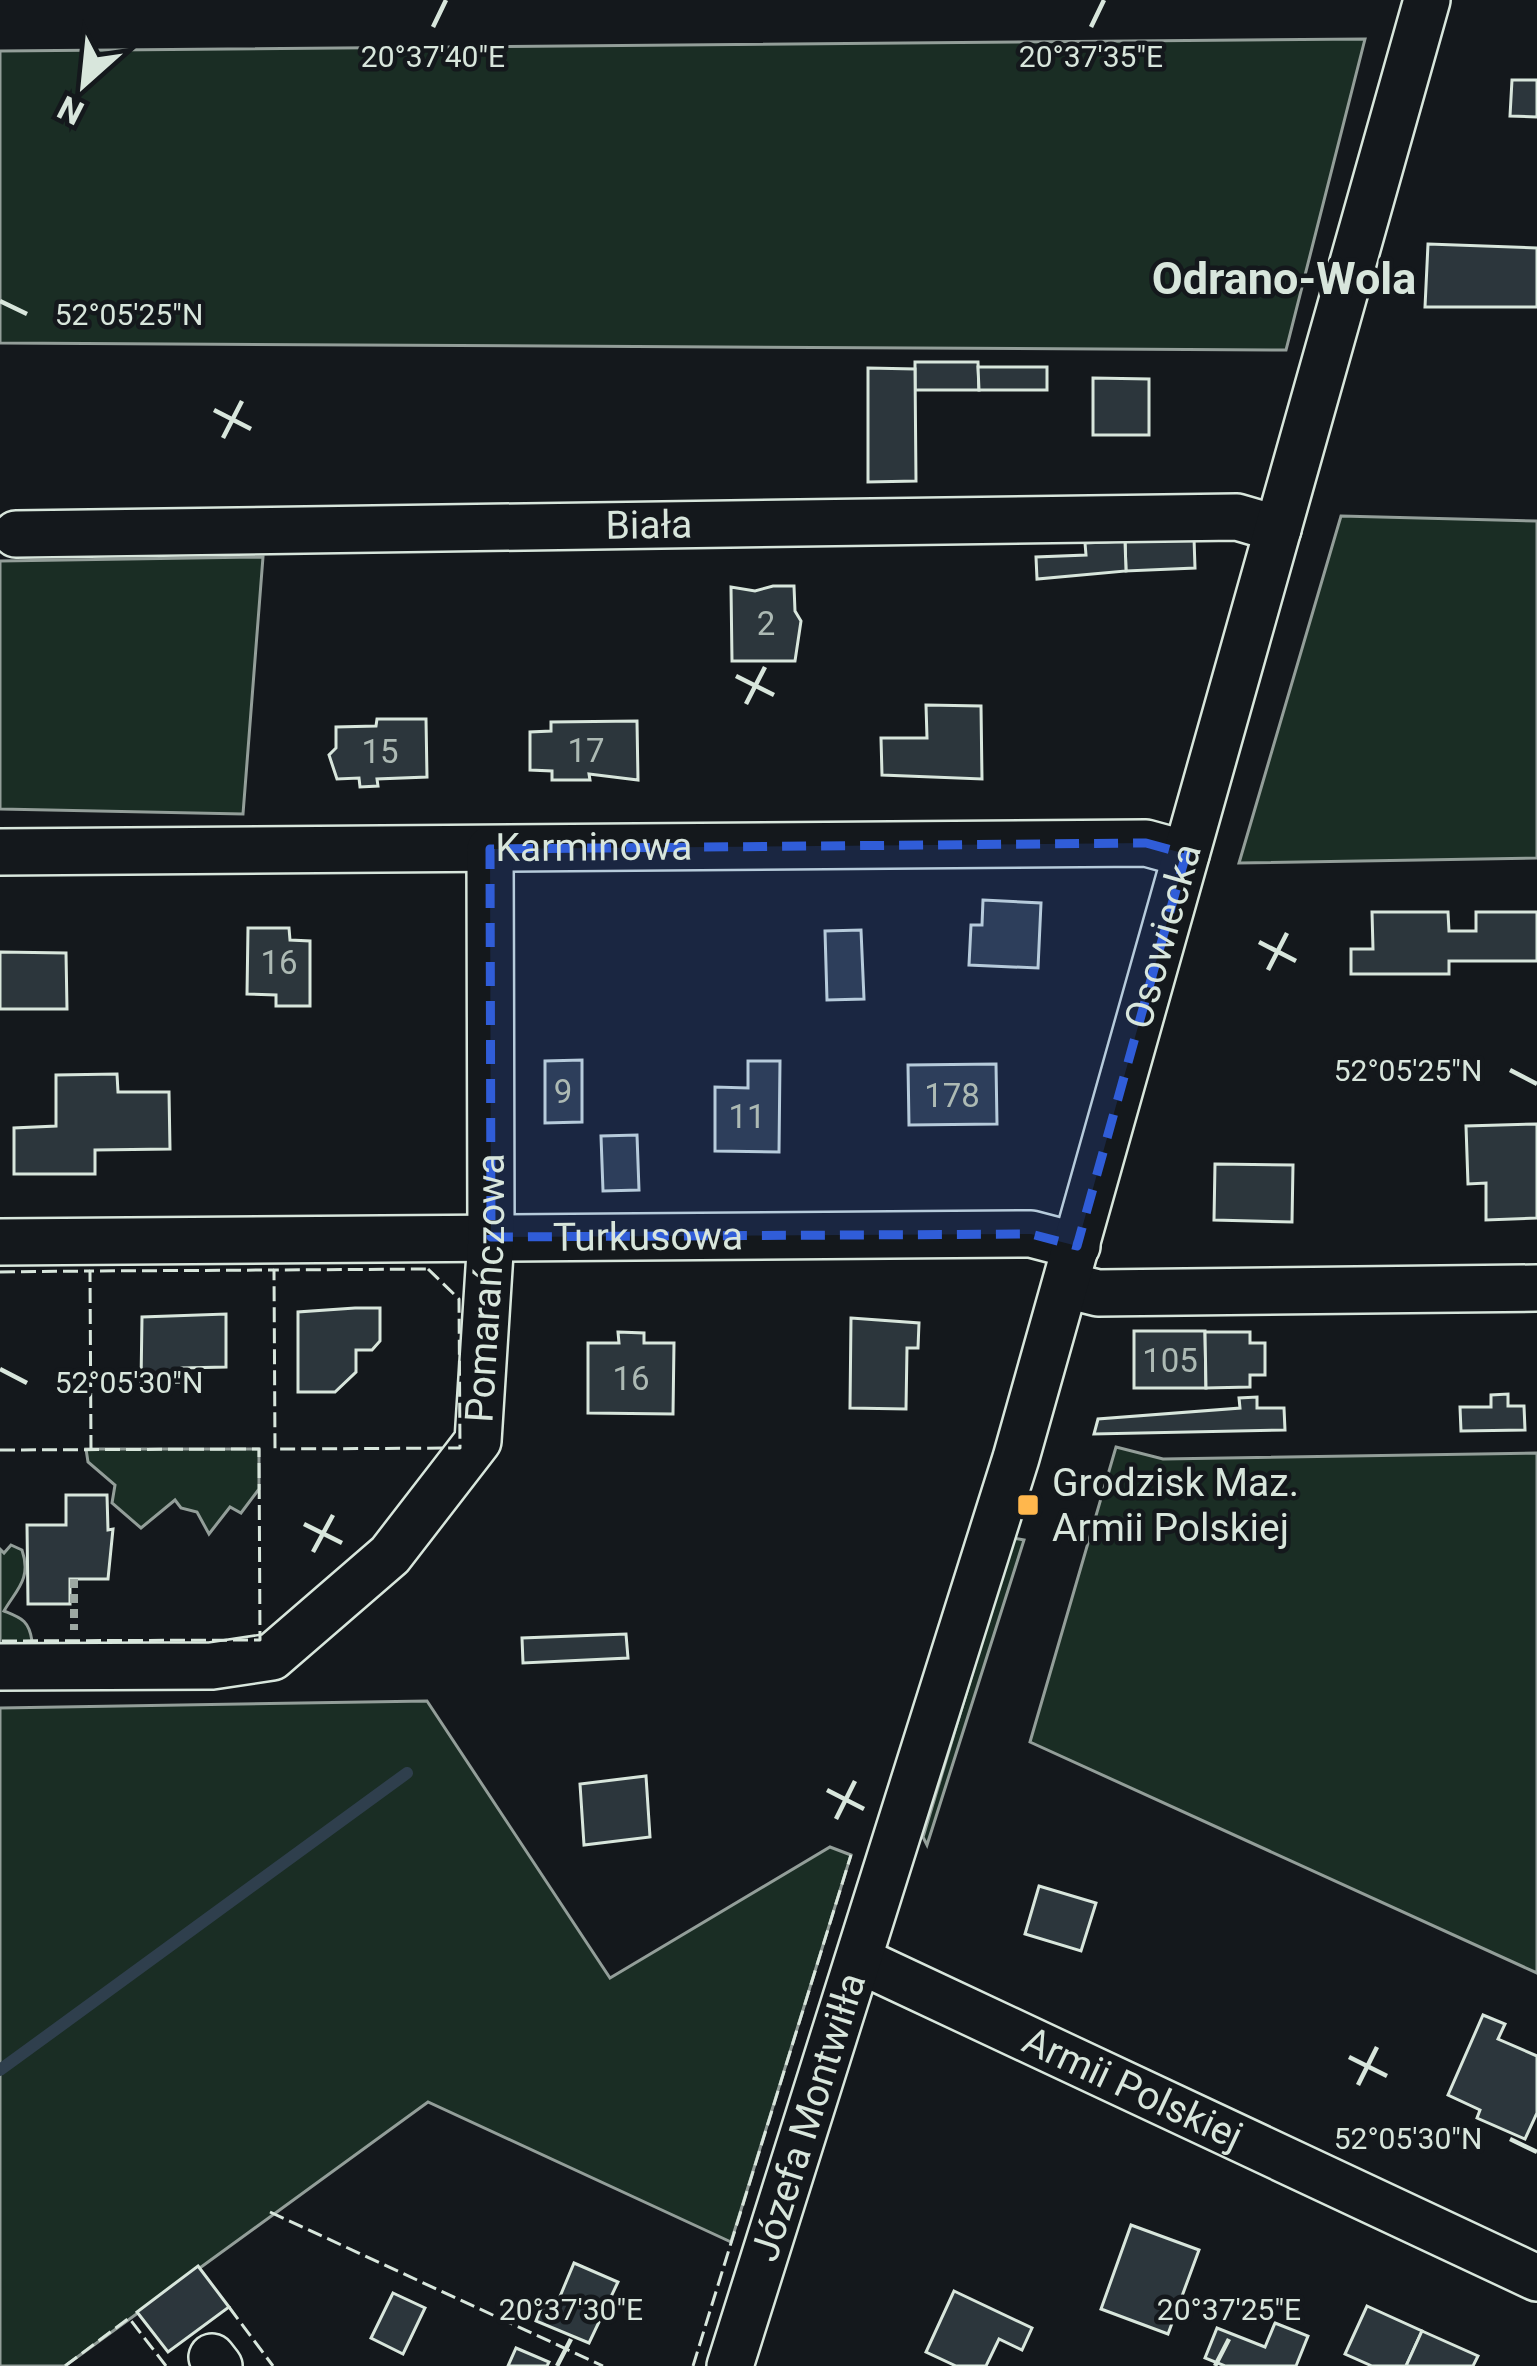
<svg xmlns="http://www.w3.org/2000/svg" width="1537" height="2366" font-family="Roboto,sans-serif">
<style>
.green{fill:#1a2d24;stroke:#939e99;stroke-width:3}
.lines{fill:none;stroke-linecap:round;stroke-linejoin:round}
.stream{stroke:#2f3f4d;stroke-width:12}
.building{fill:#2c363c;stroke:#d8e6dc;stroke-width:3}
.minor-casing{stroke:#d8e6dc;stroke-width:50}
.path{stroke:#9da8a2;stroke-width:8;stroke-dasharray:9 6;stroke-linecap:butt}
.minor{stroke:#14181c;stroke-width:45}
.fence{stroke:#d8e6dc;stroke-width:3;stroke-dasharray:15 6;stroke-linecap:butt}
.marked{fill:#305dd8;fill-opacity:0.2;stroke:#305dd8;stroke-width:9;stroke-dasharray:24 15;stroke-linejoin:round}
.ticks{fill:none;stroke:#d8e6dc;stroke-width:4.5}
.poi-dot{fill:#ffb74d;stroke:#14181c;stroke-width:4.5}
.labels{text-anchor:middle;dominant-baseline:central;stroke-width:9;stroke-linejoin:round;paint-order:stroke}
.number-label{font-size:33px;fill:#adbab4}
.street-label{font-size:39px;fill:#d8e6dc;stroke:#14181c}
.poi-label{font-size:39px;fill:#d8e6dc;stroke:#14181c;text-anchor:start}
.quarter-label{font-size:45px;font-weight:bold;fill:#d8e6dc;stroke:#14181c}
.ticks-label{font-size:30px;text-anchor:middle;fill:#d8e6dc;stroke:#14181c;stroke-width:9;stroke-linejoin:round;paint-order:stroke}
</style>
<rect width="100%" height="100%" fill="#14181c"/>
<g class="green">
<polygon points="1365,39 1286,350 0,343 0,51"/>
<polygon points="1341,516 1537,521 1537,858 1239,863"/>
<polygon points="263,557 243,814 0,809 0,561"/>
<polygon points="1116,1447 1163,1459 1537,1453 1537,1973 1030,1742"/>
<polygon points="86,1449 259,1449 259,1489 241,1513 230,1507 209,1534 197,1512 181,1508 175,1500 141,1528 112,1503 115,1485 88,1462"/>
<polygon points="1013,1538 1024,1540 927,1845 923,1837"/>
<path d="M11 1545 22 1550C32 1579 16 1590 4 1611 21 1618 29 1620 32 1641L22 1656 0 1652V1549L4 1553Z"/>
<polygon points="427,1701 610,1978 830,1847 851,1855 731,2242 428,2102 65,2366 0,2366 0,1708"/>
</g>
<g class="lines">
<polyline class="stream" points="0,2070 407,1773"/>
</g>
<g class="building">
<polygon points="1512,80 1537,80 1537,117 1510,116"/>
<polygon points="1428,244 1537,248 1537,307 1425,307"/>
<polygon points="915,362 978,362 979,390 915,390"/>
<polygon points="978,367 1047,367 1047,390 979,390"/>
<polygon points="868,368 915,369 916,481 868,482"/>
<polygon points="1093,378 1149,379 1149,435 1093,435"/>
<polygon points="1194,538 1195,568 1126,571 1125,541"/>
<polygon points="1125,541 1126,571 1037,579 1036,557 1086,555 1085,543"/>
<polygon points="773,586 794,586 795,611 801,621 795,661 732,661 731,587 755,591"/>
<polygon points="926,705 981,706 982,779 882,775 881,738 927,738"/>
<polygon points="377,719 426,719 427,777 377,779 378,786 360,787 359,778 337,779 329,755 336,748 336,727 376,726"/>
<polygon points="637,721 638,780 589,774 590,780 552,780 552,771 530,770 530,732 551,731 551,722"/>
<polygon points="983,900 1041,903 1038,968 969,965 971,925 982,925"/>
<polygon points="1372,912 1448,912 1449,931 1476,931 1476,912 1537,912 1537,961 1449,961 1449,974 1351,974 1351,949 1373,949"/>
<polygon points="248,928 289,928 290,940 310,941 310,1006 276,1006 276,995 247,994"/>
<polygon points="861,930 864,999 827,1000 825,931"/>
<polygon points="0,952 66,953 67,1009 0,1009"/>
<polygon points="582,1060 582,1122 545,1123 545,1061"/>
<polygon points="748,1061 780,1061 779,1152 715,1151 715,1087 748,1088"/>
<polygon points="996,1064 997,1124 909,1125 908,1065"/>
<polygon points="117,1074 118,1092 169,1092 170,1149 95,1150 95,1174 14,1174 14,1128 56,1126 56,1075"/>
<polygon points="1537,1124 1537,1218 1486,1220 1486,1183 1468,1184 1466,1126"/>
<polygon points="637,1135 639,1190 603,1191 601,1136"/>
<polygon points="1215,1164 1293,1165 1292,1222 1214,1220"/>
<polygon points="355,1308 380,1308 380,1341 372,1350 356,1350 356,1372 335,1392 298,1392 298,1312"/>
<polygon points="226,1314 226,1367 182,1368 183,1382 141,1383 142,1317"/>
<polygon points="851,1318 919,1323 918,1348 907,1348 906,1409 850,1408"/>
<polygon points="1134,1331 1205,1331 1206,1388 1134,1388"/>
<polygon points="618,1332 644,1333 644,1343 674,1343 673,1414 588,1413 588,1343 619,1343"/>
<polygon points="1205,1332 1250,1332 1250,1343 1265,1343 1265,1375 1250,1375 1250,1387 1206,1388"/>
<polygon points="1508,1394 1508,1406 1524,1406 1525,1430 1461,1431 1460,1407 1491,1407 1491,1395"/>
<polygon points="1257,1397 1257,1408 1284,1408 1285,1430 1094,1434 1098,1419 1240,1408 1239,1398"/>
<polygon points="66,1495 107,1495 108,1530 113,1529 108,1579 70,1579 70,1604 28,1604 27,1525 66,1525"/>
<polygon points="626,1634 628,1658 523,1663 522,1638"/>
<polygon points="646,1776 650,1837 584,1845 580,1784"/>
<polygon points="1039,1886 1096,1903 1081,1951 1025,1934"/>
<polygon points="1483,2015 1505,2024 1498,2039 1537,2056 1537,2113 1525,2139 1477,2118 1480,2110 1448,2095"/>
<polygon points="1131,2225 1199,2250 1168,2334 1101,2309"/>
<polygon points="574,2263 618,2282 589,2343 536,2321 544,2301 556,2306"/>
<polygon points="198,2266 229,2307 168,2352 137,2312"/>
<polygon points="954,2291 1032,2328 1022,2350 999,2339 986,2366 956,2366 926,2352"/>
<polygon points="393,2293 425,2308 403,2354 371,2338"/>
<polygon points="1367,2306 1422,2331 1406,2366 1372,2366 1345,2354"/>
<polygon points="1275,2323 1308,2336 1296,2366 1225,2366 1205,2358 1217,2328 1265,2347"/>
<polygon points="1422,2331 1478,2356 1473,2366 1406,2366"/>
<polygon points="516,2348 549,2362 547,2366 508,2366"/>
</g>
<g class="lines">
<defs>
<g id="minor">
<path id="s1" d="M16 534 1237 517 1278 529"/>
<path id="s2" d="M0 852 1146 843 1186 854"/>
<path id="s3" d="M0 1242 1031 1234 1077 1246"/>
<polyline points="1066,1285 1098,1293 1537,1288"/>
<path id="s4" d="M0 1667 212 1666 272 1657 390 1555 478 1441 491 1237 490 849"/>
<path id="s5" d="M861 1961 1537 2278"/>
<polyline points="212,2357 219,2366"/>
<path id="s6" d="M730 2366 1016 1458 1427 0"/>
</g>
</defs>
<use href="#minor" class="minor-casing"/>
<polyline class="path" points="74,1579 74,1630"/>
<use href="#minor" class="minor"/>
<g class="fence">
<polygon points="428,1269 459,1299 460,1448 275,1449 274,1270"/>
<polyline points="0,1272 90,1271"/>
<polyline points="0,1450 259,1449 260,1640 0,1641"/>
<polyline points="91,1450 90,1271 274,1270"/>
<polyline points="270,2212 603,2366"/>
<polyline points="229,2307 273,2366"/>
<polyline points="65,2366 129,2318 166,2366"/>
<polyline points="693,2366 851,1855"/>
</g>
</g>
<path class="marked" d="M1146 843 1186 854 1077 1246 1031 1234 491 1237 490 849Z"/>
<path class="ticks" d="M433 27 446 0M1091 27 1104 0M0 301 27 314M214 410 251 429M223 438 242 401M736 676 774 695M746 704 765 667M1259 942 1296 961M1268 970 1287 933M1510 1070 1537 1084M0 1369 27 1383M304 1524 342 1543M313 1552 333 1515M827 1790 864 1809M836 1819 855 1781M1349 2057 1387 2076M1358 2085 1377 2047M1510 2139 1537 2152M557 2366 571 2339M1215 2366 1229 2339"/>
<rect class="poi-dot" x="1016" y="1493" width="24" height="24" rx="6"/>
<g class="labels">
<g class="number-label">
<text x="766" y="623">2</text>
<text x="586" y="750">17</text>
<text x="380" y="751">15</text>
<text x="279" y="962">16</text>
<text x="563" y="1091">9</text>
<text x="952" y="1095">178</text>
<text x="747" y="1116">11</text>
<text x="1170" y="1360">105</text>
<text x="631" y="1378">16</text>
</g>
<g class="street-label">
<text stroke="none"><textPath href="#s1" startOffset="633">Biała</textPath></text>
<text stroke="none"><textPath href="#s2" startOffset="594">Karminowa</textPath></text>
<text stroke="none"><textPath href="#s6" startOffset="1494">Osowiecka</textPath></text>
<text stroke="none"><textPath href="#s3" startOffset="648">Turkusowa</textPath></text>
<text stroke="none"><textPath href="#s4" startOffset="726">Pomarańczowa</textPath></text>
<text stroke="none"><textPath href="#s5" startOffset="300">Armii Polskiej</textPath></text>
<text stroke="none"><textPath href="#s6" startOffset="261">Józefa Montwiłła</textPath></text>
</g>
<g class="poi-label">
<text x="1052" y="1483">Grodzisk Maz.<tspan x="1052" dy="45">Armii Polskiej</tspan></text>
</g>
<g class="quarter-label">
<text x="1284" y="278">Odrano-Wola</text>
</g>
</g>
<g class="ticks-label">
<text x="433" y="67">20°37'40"E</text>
<text x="1091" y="67">20°37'35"E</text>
<text x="129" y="325">52°05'25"N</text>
<text x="1408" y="1081">52°05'25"N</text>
<text x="129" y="1393">52°05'30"N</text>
<text x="1408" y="2149">52°05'30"N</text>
<text x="571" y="2320">20°37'30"E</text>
<text x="1229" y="2320">20°37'25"E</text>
</g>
<g transform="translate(84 84) rotate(207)" stroke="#14181c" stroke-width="9" paint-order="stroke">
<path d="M0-9L21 45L0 30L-21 45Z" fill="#d8e6dc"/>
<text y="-18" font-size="33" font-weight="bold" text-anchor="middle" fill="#d8e6dc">N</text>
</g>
</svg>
